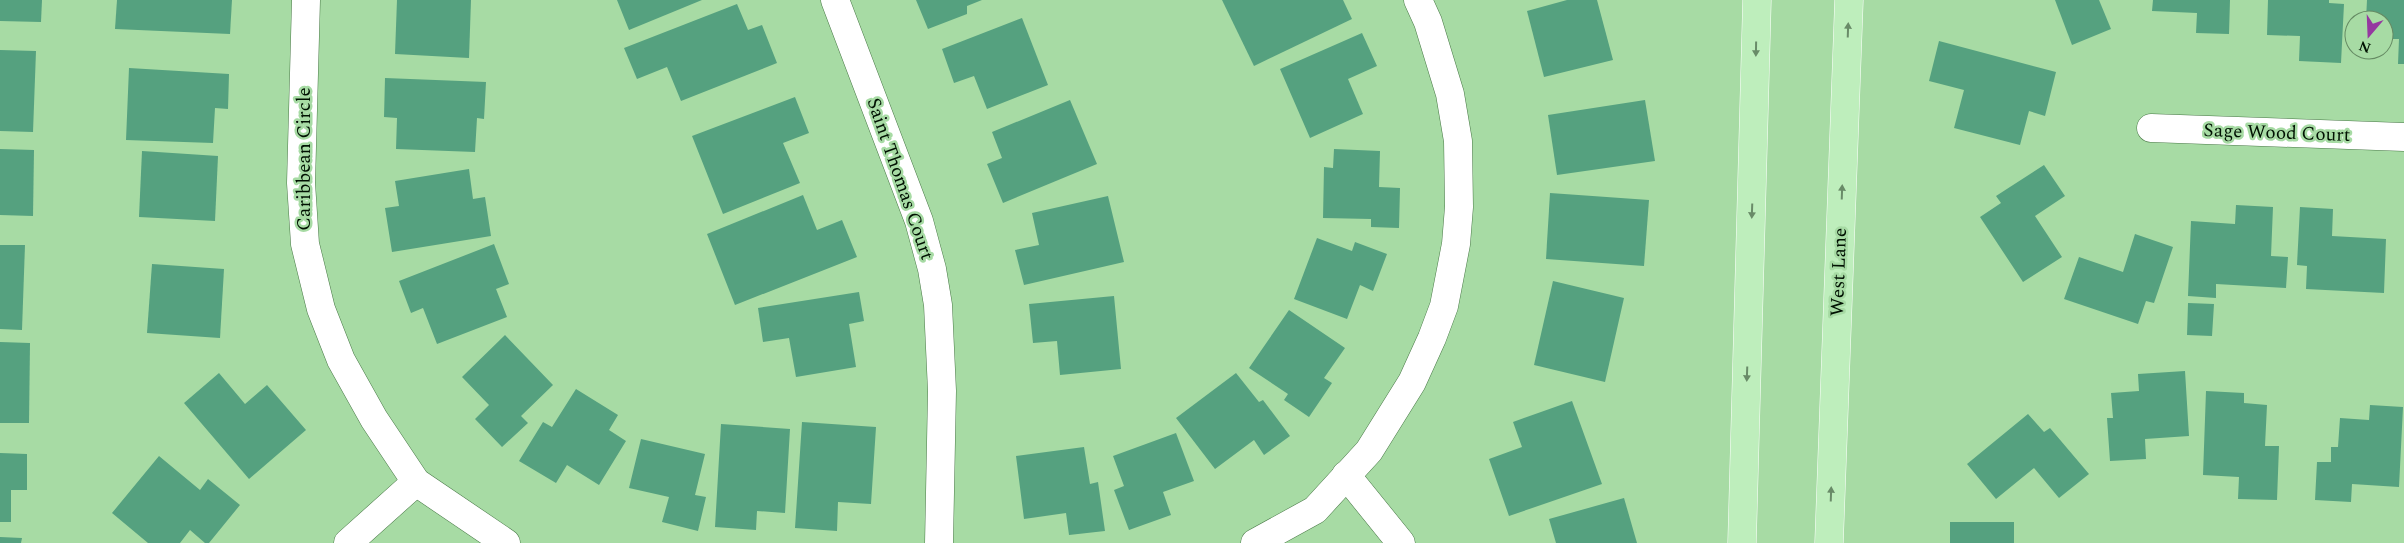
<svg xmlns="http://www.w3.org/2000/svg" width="2404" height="543" font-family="Spectral,serif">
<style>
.building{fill:#55a17f}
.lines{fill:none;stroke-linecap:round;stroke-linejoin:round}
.minor-casing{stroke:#497947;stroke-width:29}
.primary-casing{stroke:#fff;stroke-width:29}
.minor{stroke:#fff;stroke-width:28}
.primary{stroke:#beeebc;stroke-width:28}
.oneway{fill:#698b68}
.labels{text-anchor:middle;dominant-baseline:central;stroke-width:5;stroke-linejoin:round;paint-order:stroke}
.street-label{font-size:19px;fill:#011102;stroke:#a7dba4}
</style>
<rect width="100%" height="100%" fill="#a7dba4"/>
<g class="building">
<polygon points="0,0 42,0 41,22 0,21"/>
<polygon points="117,0 232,0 230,34 115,29"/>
<polygon points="397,0 471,0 469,58 395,54"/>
<polygon points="617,0 702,0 629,30"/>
<polygon points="916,0 982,0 967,6 967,14 928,29"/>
<polygon points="1222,0 1343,0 1352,19 1254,66"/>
<polygon points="1567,0 1597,0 1613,60 1544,77 1527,11"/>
<polygon points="2055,0 2099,0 2111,29 2072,45"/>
<polygon points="2153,0 2230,0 2229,34 2196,33 2197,13 2152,11"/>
<polygon points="2268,0 2329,0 2329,3 2344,4 2341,63 2299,61 2300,36 2267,35"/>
<polygon points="2367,0 2404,0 2404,64 2398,64 2399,39 2384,39 2384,20 2366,20"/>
<polygon points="737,4 748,30 762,25 777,63 681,101 667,67 637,79 624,48"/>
<polygon points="1022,18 1048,85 987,109 974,76 954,83 942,49"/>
<polygon points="1362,33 1377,66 1348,79 1363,114 1310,138 1280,69"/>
<polygon points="1939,41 2056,72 2045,116 2029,111 2020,145 1954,128 1964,90 1929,81"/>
<polygon points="0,50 36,51 33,132 0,131"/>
<polygon points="129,68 229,74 228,109 215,108 213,143 126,140"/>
<polygon points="385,78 486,82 484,119 477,118 475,152 396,149 397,118 384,117"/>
<polygon points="795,97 809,133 783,143 800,183 723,214 692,136"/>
<polygon points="1070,100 1097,164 1003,203 987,164 1002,158 992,132"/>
<polygon points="1645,100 1655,161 1557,175 1548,115"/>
<polygon points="0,149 34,150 33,216 0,215"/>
<polygon points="1334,149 1380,151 1379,187 1400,188 1399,228 1371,227 1371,219 1323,218 1324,167 1333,168"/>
<polygon points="142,151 218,156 215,221 139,217"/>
<polygon points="2044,165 2065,196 2035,216 2062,257 2023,282 1980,217 2001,203 1996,196"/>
<polygon points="469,169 473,199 485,197 491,236 392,252 385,208 399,206 395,181"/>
<polygon points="1550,193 1649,200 1644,266 1546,259"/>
<polygon points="803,195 817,230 842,220 857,257 735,305 707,234"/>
<polygon points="1108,196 1124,262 1024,285 1015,250 1039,245 1032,213"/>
<polygon points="2236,205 2273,207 2271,256 2288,257 2286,288 2216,284 2216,298 2188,296 2191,221 2235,224"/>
<polygon points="2300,207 2333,209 2332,236 2386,239 2384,293 2306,289 2307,266 2297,265"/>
<polygon points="2135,234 2173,247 2154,303 2146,301 2138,324 2064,299 2079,257 2123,272"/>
<polygon points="1317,238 1352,251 1355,242 1387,254 1373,291 1360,285 1347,319 1294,299"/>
<polygon points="494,244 509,284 496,289 507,317 437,344 423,308 411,313 399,281"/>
<polygon points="0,245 25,245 22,330 0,329"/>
<polygon points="152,264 224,269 220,338 147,333"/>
<polygon points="1553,281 1624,298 1605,382 1534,365"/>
<polygon points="859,292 864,321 849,324 856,367 796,377 789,338 763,342 758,308"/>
<polygon points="1114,296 1121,369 1060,375 1057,341 1033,343 1029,304"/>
<polygon points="2188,303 2214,304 2212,336 2187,335"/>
<polygon points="1289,310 1345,348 1324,378 1332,383 1309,417 1284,400 1288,394 1249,368"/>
<polygon points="505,335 553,385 521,416 528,423 502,447 475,419 489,405 462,377"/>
<polygon points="0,342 30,343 29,423 0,423"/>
<polygon points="2185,371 2189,436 2145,439 2146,459 2110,461 2107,418 2113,418 2111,393 2139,391 2138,374"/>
<polygon points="219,373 245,404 267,385 306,430 249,479 184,403"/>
<polygon points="1236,373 1259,402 1263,400 1290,436 1264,455 1254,440 1215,469 1176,418"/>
<polygon points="576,389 618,415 609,430 626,441 599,485 567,465 556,483 519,461 543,422 552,427"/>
<polygon points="2206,391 2244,393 2244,403 2267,405 2265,446 2279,446 2277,500 2238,499 2239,477 2203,475"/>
<polygon points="1572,401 1602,484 1509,516 1489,459 1522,447 1513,422"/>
<polygon points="2370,405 2403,407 2399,487 2352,484 2351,502 2315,500 2317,462 2331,462 2331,447 2338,447 2340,418 2369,420"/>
<polygon points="2028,414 2044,432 2050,428 2089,474 2059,498 2034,468 1996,499 1967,464"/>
<polygon points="802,422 876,427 871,504 838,502 837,531 795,528"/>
<polygon points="721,424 790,429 785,513 757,511 756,530 715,527"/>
<polygon points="1176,433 1194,481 1163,492 1171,515 1129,530 1114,490 1124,486 1113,456"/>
<polygon points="641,439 705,454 695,495 706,497 698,531 662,522 669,497 629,488"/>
<polygon points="1084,447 1090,484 1098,482 1105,531 1069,535 1066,513 1024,519 1016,456"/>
<polygon points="0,453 27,454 27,490 11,490 11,522 0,522"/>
<polygon points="159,456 200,490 208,479 240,505 209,543 205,543 190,530 180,543 148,543 112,513"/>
<polygon points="1624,498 1637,543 1556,543 1549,519"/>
<rect x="1950" y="522" width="64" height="21"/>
<polygon points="0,537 22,538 21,543 0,543"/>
</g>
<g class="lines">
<defs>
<g id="minor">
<polyline points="306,0 301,183 305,244 321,309 341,360 374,419 416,482 506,543"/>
<polyline points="835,0 919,221 932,269 938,305 942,391 939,543"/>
<polyline points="2151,128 2404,137"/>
<polyline points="1346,475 1401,543"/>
<polyline points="348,543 416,482"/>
<polyline points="1255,543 1315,510 1369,451 1412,382 1432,338 1444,306 1456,244 1459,207 1458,141 1450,94 1428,22 1418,0"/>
</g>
<g id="primary">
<polyline points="1742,543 1757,0"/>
<polyline points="1829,543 1849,0"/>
</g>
</defs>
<use href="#minor" class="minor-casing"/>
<use href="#primary" class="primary-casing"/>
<use href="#minor" class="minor"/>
<use href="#primary" class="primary"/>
</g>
<defs><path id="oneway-solid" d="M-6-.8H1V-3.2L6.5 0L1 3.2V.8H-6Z" transform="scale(1.25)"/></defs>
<g class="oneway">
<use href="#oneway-solid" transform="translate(1848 30) rotate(-88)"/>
<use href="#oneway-solid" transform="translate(1756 49) rotate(91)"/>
<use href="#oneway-solid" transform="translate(1842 192) rotate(-88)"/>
<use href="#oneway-solid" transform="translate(1752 211) rotate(92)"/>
<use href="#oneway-solid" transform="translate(1747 374) rotate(92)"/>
<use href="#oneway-solid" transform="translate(1831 494) rotate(-88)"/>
</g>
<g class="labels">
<g class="street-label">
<text transform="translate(2277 133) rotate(2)">Sage Wood Court</text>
<text transform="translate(304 159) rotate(-90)">Caribbean Circle</text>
<text transform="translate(900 179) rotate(71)">Saint Thomas Court</text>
<text transform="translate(1839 272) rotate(-88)">West Lane</text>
</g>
</g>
<g transform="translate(2369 35) rotate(199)"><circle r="24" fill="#a7dba4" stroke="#658a63"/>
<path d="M0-4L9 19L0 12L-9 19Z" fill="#9537a0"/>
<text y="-8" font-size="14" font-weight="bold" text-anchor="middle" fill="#011102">N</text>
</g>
</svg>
